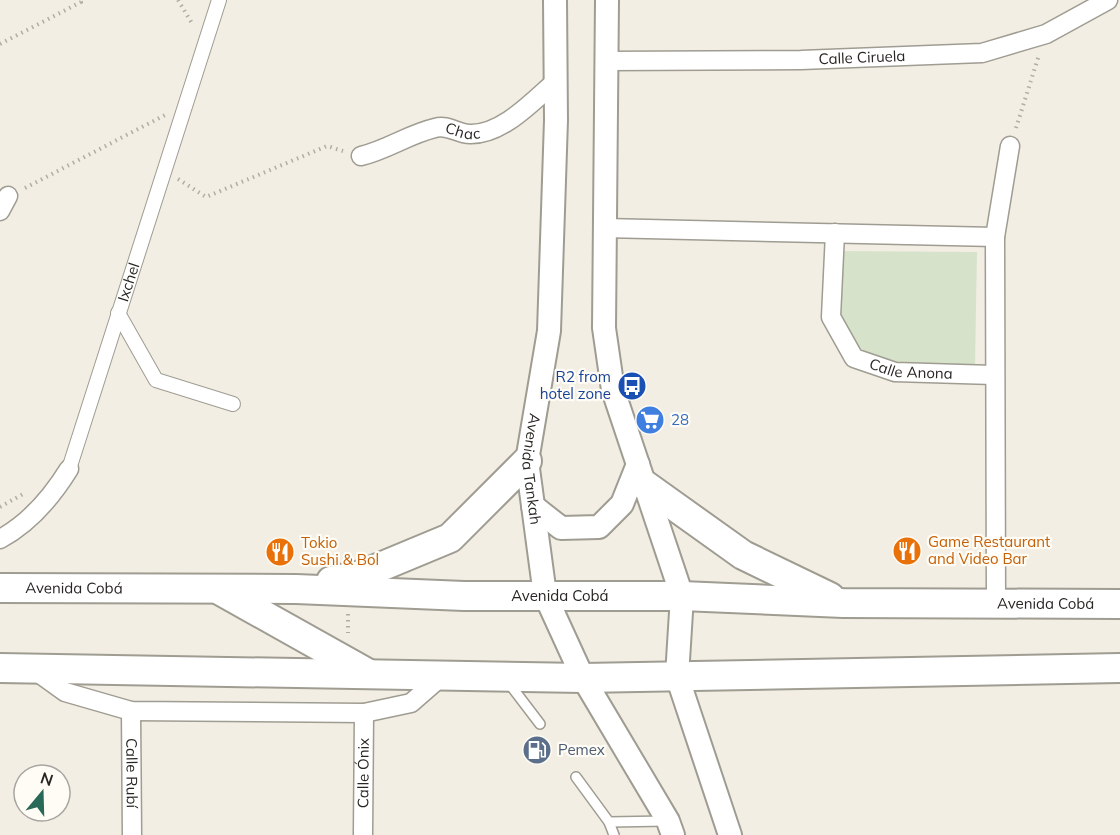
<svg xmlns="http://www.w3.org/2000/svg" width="1120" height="835" font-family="Mulish,sans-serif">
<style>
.park{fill:#d6e2c9}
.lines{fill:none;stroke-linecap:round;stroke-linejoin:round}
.service-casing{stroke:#9f9c92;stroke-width:12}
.pedestrian-casing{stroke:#9f9c92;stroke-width:16}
.minor-casing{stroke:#9f9c92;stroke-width:21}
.tertiary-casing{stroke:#9f9c92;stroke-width:26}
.primary-casing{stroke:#9f9c92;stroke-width:32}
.path{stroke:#b1ada5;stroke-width:4;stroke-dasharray:1.5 4.5;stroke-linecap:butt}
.service{stroke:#fff;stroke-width:9}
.pedestrian{stroke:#fff;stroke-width:14}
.minor{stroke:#fff;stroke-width:18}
.tertiary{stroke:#fff;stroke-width:22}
.primary{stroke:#fff;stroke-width:28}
.labels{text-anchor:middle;stroke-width:4.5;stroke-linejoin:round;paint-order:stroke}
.street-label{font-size:15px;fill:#282622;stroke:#fefcf5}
.transit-label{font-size:15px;fill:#164399;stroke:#fefcf5;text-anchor:end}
.shop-label{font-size:15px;fill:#366cbe;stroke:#fefcf5;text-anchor:start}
.food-label{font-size:15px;fill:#c56008;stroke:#fefcf5;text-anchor:start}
.service-label{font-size:15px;fill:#4e5e75;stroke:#fefcf5;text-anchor:start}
</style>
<rect width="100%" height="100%" fill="#f3eee4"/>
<path class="park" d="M837 251 977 252 975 367C921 364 850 373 834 307 830 291 836 267 837 251Z"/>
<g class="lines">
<g class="service-casing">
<g id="service">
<polyline points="508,682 540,724"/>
<polyline points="576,777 609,822 614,835"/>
<polyline points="609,822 667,821"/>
</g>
</g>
<g class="pedestrian-casing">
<g id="pedestrian">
<polyline points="118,313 156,380 233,404"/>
<path id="s1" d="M69 469 219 0"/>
</g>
</g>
<g class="minor-casing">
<g id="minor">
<path id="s2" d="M606 61 801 60 982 53 1046 34 1108 0"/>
<path id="s3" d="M361 156C387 150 409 134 435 128 448 124 457 134 470 134 502 135 533 101 556 81"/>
<polyline points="0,211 8,196"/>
<polyline points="604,228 995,237"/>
<path id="s4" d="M835 233 831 317 854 358 895 372 993 375"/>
<path d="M0 539C30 523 51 498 69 469"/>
<polyline points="996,603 995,237 1010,146"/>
<polyline points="33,669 65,692 131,711 364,713 411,703 442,676"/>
<path id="s5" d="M131 711 132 835"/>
<path id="s6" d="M363 835 364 713"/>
</g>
</g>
<g class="tertiary-casing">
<g id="tertiary">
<path id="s7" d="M555 0 556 120 549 331 527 461 545 595 583 678 668 821 673 835"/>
<polyline points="607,0 604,328 613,390 682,596 677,676 730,835"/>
<polyline points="533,506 561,528 599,527 622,504 638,464"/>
</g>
</g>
<g class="primary-casing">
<g id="primary">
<polyline points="645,485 743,555 830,597"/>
<polyline points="331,581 361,575 450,538 527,461"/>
<path id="s8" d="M0 588 296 589 464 596H682L843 603 1120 604"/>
<polyline points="221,591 369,674"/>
<polyline points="0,668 583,678 1120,668"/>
</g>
</g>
<g class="path">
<polyline points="178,0 193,25"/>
<polyline points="0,44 81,2 80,0"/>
<polyline points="1016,128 1039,55"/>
<polyline points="178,179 206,197 327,146 343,151"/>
<polyline points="25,188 165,115"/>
<polyline points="0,507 23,494"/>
<polyline points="348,614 348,633"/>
</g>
<use href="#service" class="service"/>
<use href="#pedestrian" class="pedestrian"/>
<use href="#minor" class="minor"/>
<use href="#tertiary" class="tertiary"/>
<use href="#primary" class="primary"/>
</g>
<defs>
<g id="bus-disc" transform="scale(1.5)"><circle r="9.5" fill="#1a4fb4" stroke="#fefcf5"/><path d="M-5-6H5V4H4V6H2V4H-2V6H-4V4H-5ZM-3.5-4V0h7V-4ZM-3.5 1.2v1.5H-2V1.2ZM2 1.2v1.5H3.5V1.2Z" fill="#fff"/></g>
<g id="supermarket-disc" transform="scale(1.5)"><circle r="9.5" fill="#3f7fe0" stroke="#fefcf5"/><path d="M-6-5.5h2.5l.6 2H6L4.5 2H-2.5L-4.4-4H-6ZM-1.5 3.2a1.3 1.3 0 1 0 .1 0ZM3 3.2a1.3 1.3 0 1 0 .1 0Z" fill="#fff"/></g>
<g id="restaurant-disc" transform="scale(1.5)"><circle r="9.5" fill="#e8710a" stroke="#fefcf5"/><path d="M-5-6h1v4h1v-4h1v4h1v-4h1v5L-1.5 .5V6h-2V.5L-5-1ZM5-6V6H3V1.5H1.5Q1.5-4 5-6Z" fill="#fff"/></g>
<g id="fuel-disc" transform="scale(1.5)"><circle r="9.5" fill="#5c6f8a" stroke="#fefcf5"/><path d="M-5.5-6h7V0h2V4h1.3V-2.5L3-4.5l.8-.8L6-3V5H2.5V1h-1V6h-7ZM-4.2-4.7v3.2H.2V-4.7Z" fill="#fff"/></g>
</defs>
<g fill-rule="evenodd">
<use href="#bus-disc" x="632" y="386"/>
<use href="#supermarket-disc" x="650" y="420"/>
<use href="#restaurant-disc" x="907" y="551"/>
<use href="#restaurant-disc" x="280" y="552"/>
<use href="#fuel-disc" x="537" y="750"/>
</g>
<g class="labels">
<g class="street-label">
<text dy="5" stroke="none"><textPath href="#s2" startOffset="256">Calle Ciruela</textPath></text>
<text dy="5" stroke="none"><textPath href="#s3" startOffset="108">Chac</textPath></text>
<text dy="5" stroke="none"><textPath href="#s1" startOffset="196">Ixchel</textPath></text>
<text dy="5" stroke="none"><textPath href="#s4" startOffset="190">Calle Anona</textPath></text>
<text dy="5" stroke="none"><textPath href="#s7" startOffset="471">Avenida Tankah</textPath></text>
<text dy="5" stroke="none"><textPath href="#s8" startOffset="74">Avenida Cobá</textPath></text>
<text dy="5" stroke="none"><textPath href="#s8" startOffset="560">Avenida Cobá</textPath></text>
<text dy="5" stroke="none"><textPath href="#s8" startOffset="1046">Avenida Cobá</textPath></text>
<text dy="5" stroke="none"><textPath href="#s5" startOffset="62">Calle Rubí</textPath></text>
<text dy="5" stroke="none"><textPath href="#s6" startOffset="62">Calle Ónix</textPath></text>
</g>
<g class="transit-label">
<text x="611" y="382">R2 from<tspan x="611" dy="17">hotel zone</tspan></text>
</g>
<g class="shop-label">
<text x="671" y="425">28</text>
</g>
<g class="food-label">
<text x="928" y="547">Game Restaurant<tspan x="928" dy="17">and Video Bar</tspan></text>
<text x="301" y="548">Tokio<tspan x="301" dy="17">Sushi &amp; Bol</tspan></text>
</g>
<g class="service-label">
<text x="558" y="755">Pemex</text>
</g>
</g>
<g transform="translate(42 793) rotate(19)"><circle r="28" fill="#fefcf5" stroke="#a8a6a1" stroke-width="1.5"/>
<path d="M0-4.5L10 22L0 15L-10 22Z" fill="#286958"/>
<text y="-9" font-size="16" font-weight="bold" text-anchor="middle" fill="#282622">N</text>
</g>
</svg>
